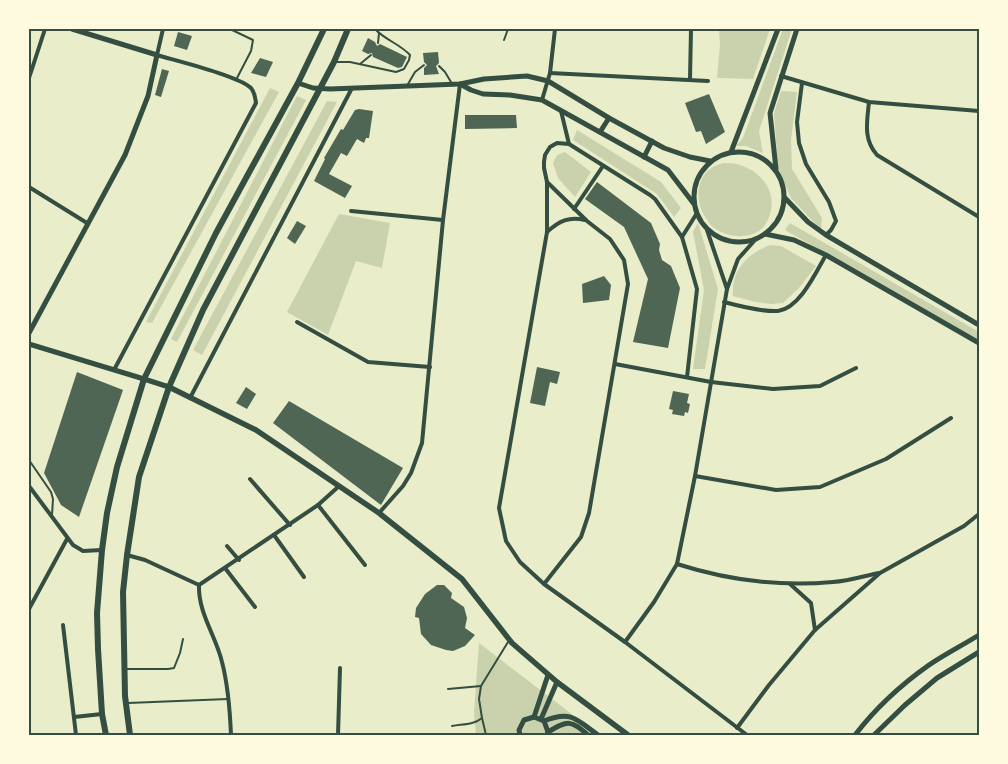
<svg xmlns="http://www.w3.org/2000/svg" width="1008" height="764" font-family="'IBM Plex Sans',sans-serif">
<style>
.green{fill:#cad2ad}
.building{fill:#4f6655}
.lines{fill:none;stroke-linecap:round;stroke-linejoin:round}
.service{stroke:#344e41;stroke-width:2}
.minor{stroke:#344e41;stroke-width:4}
.tertiary{stroke:#344e41;stroke-width:5}
.secondary{stroke:#344e41;stroke-width:5.5}
.primary{stroke:#344e41;stroke-width:6}
.neatline{fill:none;stroke:#344e41;stroke-width:2}
</style>
<rect width="100%" height="100%" fill="#e9edc9"/>
<g class="green">
<polygon points="719,29 770,29 753,79 717,78 720,45"/>
<polygon points="783,29 792,29 759,131 763,153 746,146 736,146 743,138"/>
<polygon points="270,88 279,92 152,323 146,322"/>
<polygon points="781,91 797,92 791,140 792,169 822,218 821,230 791,198 778,168 774,114"/>
<polygon points="297,96 306,100 177,342 171,339"/>
<polygon points="327,101 337,102 202,355 193,350"/>
<polygon points="577,130 661,182 681,208 674,217 657,194 573,140"/>
<polygon points="565,152 591,172 575,197 558,178 553,163 557,155"/>
<path d="M724 163C757 162 785 193 765 225 754 241 726 238 713 227 710 225 708 221 706 218 695 203 695 177 713 167 716 165 720 164 724 163Z"/>
<polygon points="339,214 390,223 382,268 356,261 328,335 287,312"/>
<polygon points="698,223 718,289 705,369 693,369 704,290 693,232"/>
<polygon points="790,223 979,332 979,341 785,230"/>
<path d="M770 245 781 246 816 266 798 289 783 303 771 304 756 302 733 296C731 269 748 254 770 245Z"/>
<polygon points="479,643 599,735 476,735 474,712"/>
</g>
<g class="building">
<polygon points="178,32 192,36 187,50 174,46"/>
<polygon points="368,38 375,42 377,46 380,44 407,57 402,67 398,68 373,57 372,53 368,54 362,51"/>
<polygon points="438,52 439,63 436,66 439,74 424,75 424,68 427,65 424,62 423,53"/>
<polygon points="260,58 273,62 266,77 251,73"/>
<polygon points="162,69 169,71 161,97 155,95"/>
<polygon points="709,94 725,132 706,144 701,131 696,132 685,103"/>
<polygon points="359,109 373,111 369,138 366,138 364,143 357,139 347,156 341,153 329,174 352,186 345,198 314,181 325,159 324,158 341,129 343,130 355,110"/>
<polygon points="465,115 516,115 517,128 465,129"/>
<polygon points="597,182 651,223 660,244 659,250 662,260 671,266 680,288 668,348 633,342 648,279 624,227 585,199"/>
<polygon points="297,221 306,226 295,244 287,238"/>
<polygon points="604,276 611,285 609,300 583,303 582,284"/>
<polygon points="537,367 560,372 557,384 550,382 545,406 530,403"/>
<polygon points="77,372 123,390 79,517 61,505 44,473"/>
<polygon points="246,387 256,394 247,409 236,403"/>
<polygon points="673,391 689,394 687,403 690,404 688,413 685,412 684,416 672,414 673,410 669,409"/>
<polygon points="289,401 403,468 381,505 273,423"/>
<polygon points="437,585 444,585 452,593 451,598 464,607 467,618 465,628 475,635 465,646 453,651 446,650 431,645 421,634 419,618 415,617 416,608 425,594"/>
</g>
<g class="lines">
<g class="service">
<polyline points="230,29 253,40 251,51 237,78"/>
<polyline points="504,40 508,29"/>
<polyline points="378,43 379,33"/>
<path d="M336 62H350L396 72 404 69 409 60 410 55C400 44 385 40 375 29"/>
<polyline points="360,64 371,55"/>
<polyline points="439,66 445,72 451,82"/>
<polyline points="408,84 415,72 424,65"/>
<polyline points="29,460 51,492 53,499 52,515"/>
<polyline points="127,669 168,669 174,668 180,653 183,639"/>
<polyline points="448,689 481,686"/>
<polyline points="128,703 228,699"/>
<polyline points="482,718 486,735"/>
<path d="M452 726C462 724 474 725 482 718L479 699 481 686 508 642"/>
</g>
<g class="minor">
<polyline points="550,73 708,81"/>
<polyline points="781,76 869,102 979,111"/>
<polyline points="29,78 45,29"/>
<polyline points="690,79 691,29"/>
<polyline points="802,83 797,122 799,143 806,164 829,202 836,221 831,230 826,235"/>
<polyline points="542,100 550,73 555,29"/>
<path d="M869 102C867 122 863 139 877 155L979 217"/>
<polyline points="561,111 569,144"/>
<polyline points="29,187 87,223"/>
<polyline points="574,209 603,166"/>
<polyline points="351,211 443,220"/>
<polyline points="707,230 727,289"/>
<path d="M547 232C559 221 569 216 585 220"/>
<polyline points="682,237 697,213"/>
<path d="M724 302C739 306 763 312 778 311 800 308 816 272 826 255"/>
<polyline points="297,322 368,362 430,367"/>
<polyline points="615,364 711,382 773,389 820,386 856,368"/>
<path d="M114 370 256 103C255 97 255 93 251 88 239 76 177 61 157 55L163 29"/>
<polyline points="687,377 697,289 682,237 655,199 650,195 569,144 557,143 550,147 545,155 544,162 544,168 547,182 547,232 499,508 506,541 520,562 544,584 625,642 747,735"/>
<polyline points="190,398 352,88"/>
<polyline points="695,476 776,490 820,487 886,459 951,418"/>
<polyline points="250,479 290,525"/>
<polyline points="29,486 73,545 83,551 102,550"/>
<polyline points="318,505 365,565"/>
<polyline points="379,513 403,486 411,473 422,443 443,220 460,84"/>
<polyline points="274,535 304,577"/>
<polyline points="227,546 239,560"/>
<polyline points="127,555 145,560 199,585"/>
<path d="M677 564C727 580 780 587 833 582 849 581 864 576 879 573"/>
<polyline points="225,568 255,607"/>
<polyline points="544,584 581,537 589,513 628,284 624,260 610,239 587,221 547,182"/>
<polyline points="790,584 811,603 815,630"/>
<polyline points="199,585 318,505 338,487"/>
<path d="M199 585C198 613 216 636 222 662 228 685 230 711 231 735"/>
<polyline points="29,609 67,539"/>
<polyline points="63,625 76,735"/>
<polyline points="625,642 654,602 677,564 695,476 727,289 738,259 755,240"/>
<polyline points="74,717 102,714"/>
<polyline points="737,728 769,685 815,630 880,573 964,526 979,514"/>
<polyline points="338,735 340,668"/>
</g>
<g class="tertiary">
<polyline points="298,83 313,88 330,89 460,84 484,79 527,76 548,81 609,118 664,148 690,157 710,161"/>
<polyline points="460,84 471,90 483,94 510,95 542,100 668,170 694,204"/>
<polyline points="600,132 609,118"/>
<circle cx="739" cy="197" r="45"/>
<polyline points="731,152 778,29"/>
<polyline points="644,157 652,141"/>
<polyline points="776,169 770,113 797,29"/>
<polyline points="785,198 808,222 826,235 979,325"/>
<polyline points="765,234 794,240 826,255 979,343"/>
<polyline points="29,333 125,155 148,96 157,55 72,29"/>
<polyline points="29,344 144,379"/>
<polyline points="534,717 548,675"/>
<polyline points="541,719 557,682"/>
<path d="M544 721C571 710 576 719 598 735"/>
<path d="M548 732C568 720 571 720 588 735"/>
<polyline points="520,735 519,730 524,720 534,717 544,721 548,732 547,735"/>
<path d="M855 735C875 709 902 684 929 665 945 654 963 645 979 635"/>
<polyline points="874,735 905,705 937,678 979,652"/>
</g>
<polyline class="secondary" points="144,379 169,387 256,430 379,513 462,579 512,643 557,682 628,735"/>
<g class="primary">
<polyline points="106,735 102,714 98,649 97,613 102,550 107,513 117,467 144,379 216,233 298,83 324,29"/>
<polyline points="130,735 125,696 123,592 127,555 139,477 169,387 203,310 334,62 348,29"/>
</g>
</g>
<rect width="1008" height="764" fill="none" stroke="#fefae0" stroke-width="60"/>
<rect x="30" y="30" width="948" height="704" class="neatline"/>
</svg>
